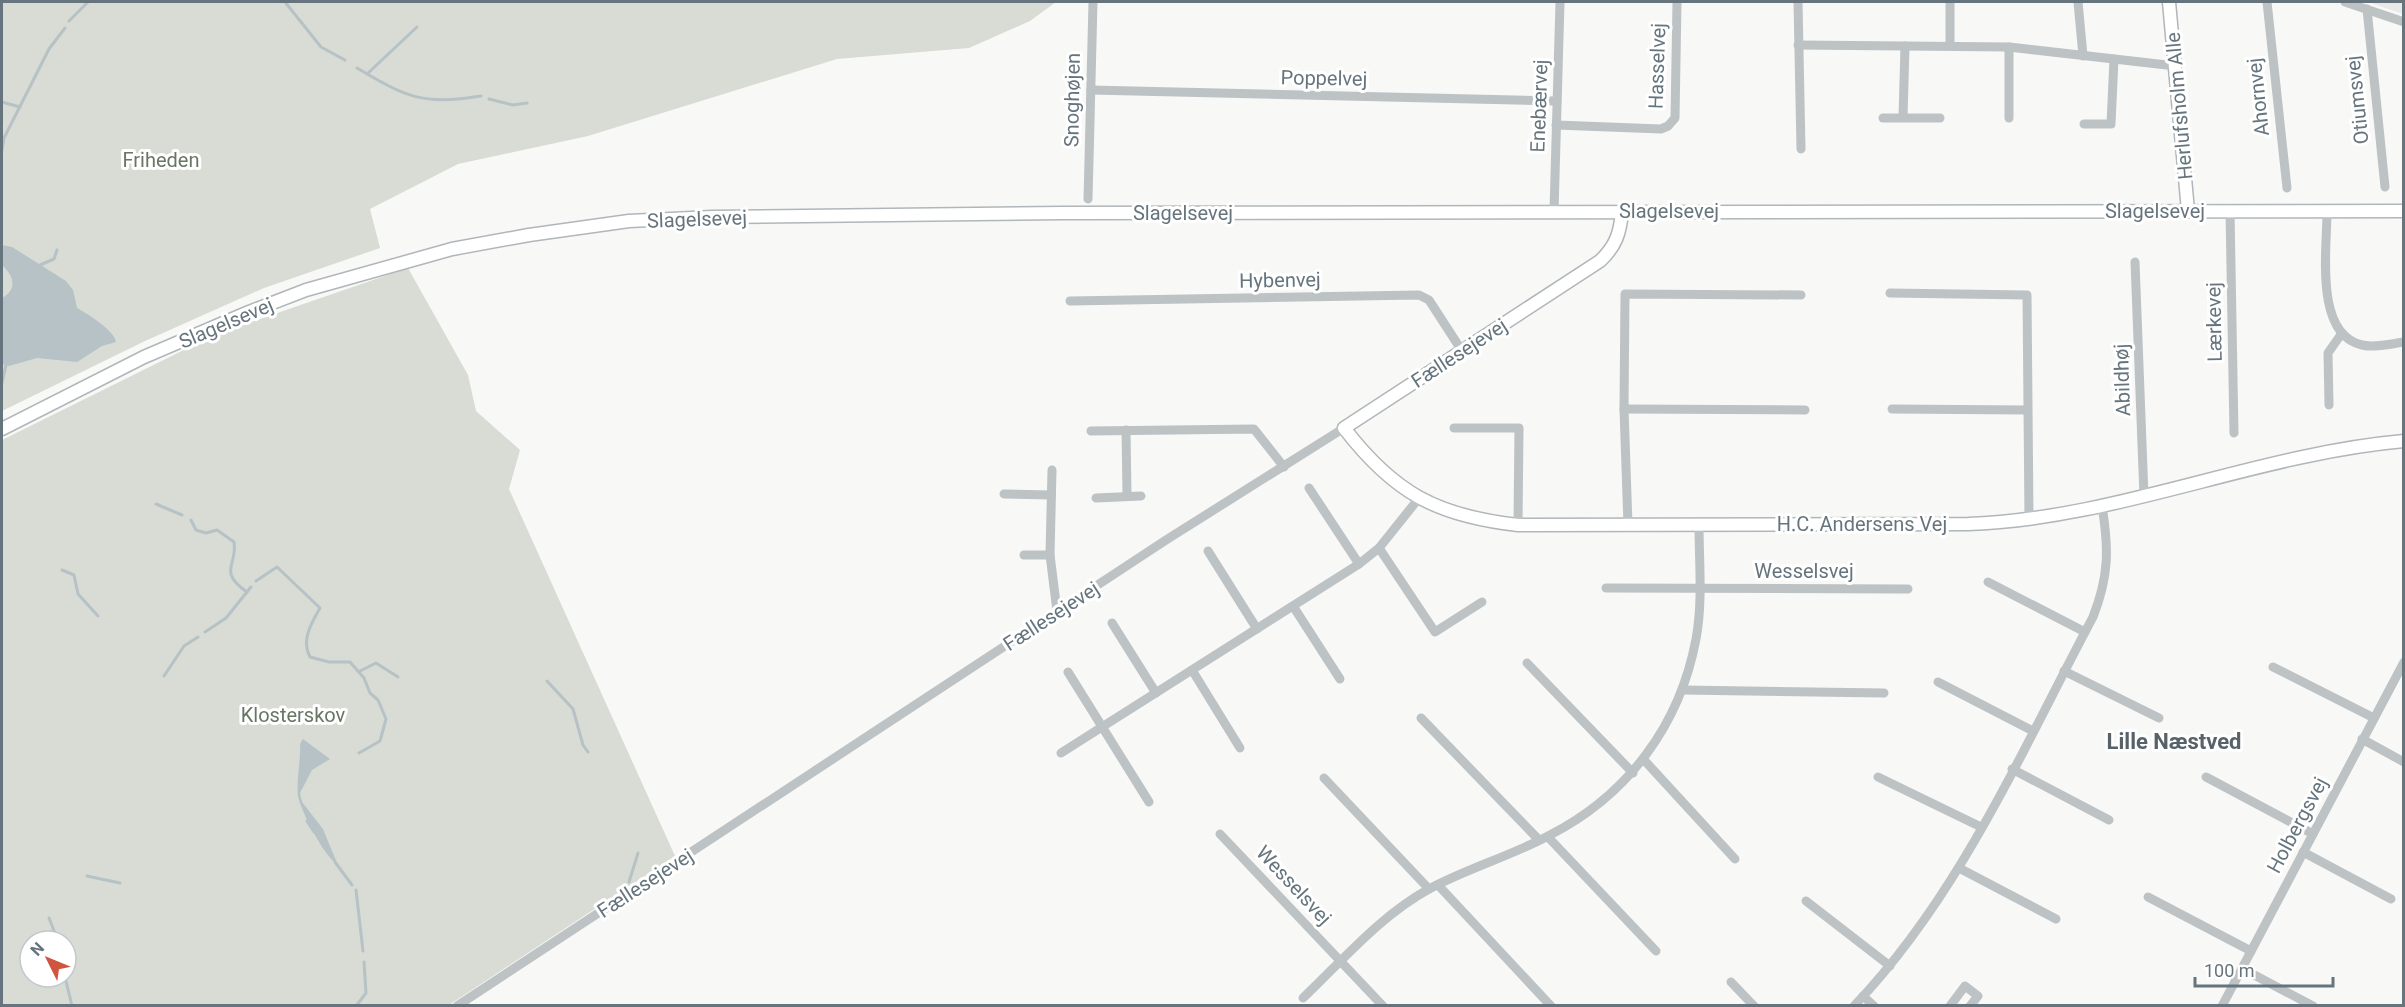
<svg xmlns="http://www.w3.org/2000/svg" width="2405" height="1007" font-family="Roboto,sans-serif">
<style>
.built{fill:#e9e9e9}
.green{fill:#d8dcd5;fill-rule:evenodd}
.water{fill:#b6c2c5}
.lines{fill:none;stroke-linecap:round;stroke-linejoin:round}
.stream{stroke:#b6c2c5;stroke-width:3}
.secondary-casing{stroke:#b0b6ba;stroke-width:15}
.street{stroke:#bdc2c5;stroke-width:9}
.secondary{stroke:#fff;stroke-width:12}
.labels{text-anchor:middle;stroke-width:6;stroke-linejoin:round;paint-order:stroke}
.street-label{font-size:20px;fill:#66757d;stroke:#fff}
.park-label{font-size:20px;fill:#687664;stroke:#fff}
.quarter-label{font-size:22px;font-weight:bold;fill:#576269;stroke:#fff}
</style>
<rect width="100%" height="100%" fill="#f8f8f6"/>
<polygon class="built" points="2368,2 2403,2 2403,14"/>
<g class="green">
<polygon points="2,2 1056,2 1030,21 969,48 837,59 588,136 458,164 370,209 380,248 264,288 145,341 2,411"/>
<path d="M408 268 468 375 476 411 520 450 509 489 675 856 449 1005 2 1006V440L216 334ZM30 941H66V977H30Z"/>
</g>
<g class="water">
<path d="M2 245 12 247 66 281 73 290 77 308C88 314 115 331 116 342L102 346 77 362 37 358 9 366 2 364V298C18 289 14 276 2 265Z"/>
<path d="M303 739 330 759 312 770 300 793 302 802 323 829 337 863C326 860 300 809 298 796 296 780 301 760 300 744Z"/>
</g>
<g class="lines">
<g class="stream">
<polyline points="285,2 321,47 345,60"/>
<polyline points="69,21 88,2"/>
<path d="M357 68C406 97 423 106 481 96"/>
<polyline points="367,74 417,27"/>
<polyline points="489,99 513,105 527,103"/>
<polyline points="2,102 20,107"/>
<polyline points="2,150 4,138 49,49 65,28"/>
<polyline points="40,265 54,259 57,250"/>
<polyline points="2,383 6,365"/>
<polyline points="156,504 182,515"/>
<path d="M191 520 196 530 206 533 217 530 234 542C238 565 217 571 247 592"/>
<polyline points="62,570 74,575 78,594 98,616"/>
<path d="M256 581 277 567 320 608C311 624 301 640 310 657L329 662H350L364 678 370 693 378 700 386 719 380 741 359 753"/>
<polyline points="205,632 226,618 251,587"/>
<polyline points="360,671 376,663 398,677"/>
<polyline points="164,676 184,646 198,637"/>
<polyline points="547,681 573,709 583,745 588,752"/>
<polyline points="307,821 314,832"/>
<polyline points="335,862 352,885"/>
<polyline points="87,876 120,883"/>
<polyline points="629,882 638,853"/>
<polyline points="356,890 363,951"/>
<polyline points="49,918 58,941"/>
<polyline points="65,977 72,1006"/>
<polyline points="356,1006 366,993 364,962"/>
</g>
<g class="secondary-casing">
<g id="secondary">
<polyline points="2169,2 2188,211"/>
<path d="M1622 212C1620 233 1616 246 1600 261L1344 428C1394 493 1437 516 1518 525L1968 524C2117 519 2256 454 2404 441"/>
<polyline points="2,429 144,357 249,312 306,290 452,249 529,235 629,221 712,217 1064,213 2404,211"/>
</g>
</g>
<g class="street">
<polyline points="1798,2 1801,149"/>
<polyline points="1950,2 1950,45"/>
<polyline points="2078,2 2083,56"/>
<polyline points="2267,2 2287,188"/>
<polyline points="2345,2 2404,22"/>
<polyline points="2367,9 2385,187"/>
<polyline points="1798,45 2009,47 2167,65 2176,62"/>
<polyline points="2009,47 2009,118"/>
<polyline points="1091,90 1557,101"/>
<polyline points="1903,117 1905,46"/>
<polyline points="1883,118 1940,118"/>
<polyline points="2084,124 2111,124 2114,59"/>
<polyline points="1556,125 1661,129 1668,126 1675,118 1677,2"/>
<polyline points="1088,199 1093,2"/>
<polyline points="1554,211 1560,2"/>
<polyline points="2230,211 2234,433"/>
<path d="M2327 212C2327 249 2314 334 2362 345 2375 348 2390 344 2404 342"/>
<polyline points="2135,262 2144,496"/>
<polyline points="1890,293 2027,295 2029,519"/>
<polyline points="1070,301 1419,295 1429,300 1462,351"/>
<polyline points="2329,405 2328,353 2342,333"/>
<polyline points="1624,409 1805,410"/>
<polyline points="1892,409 2027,410"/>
<polyline points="1454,428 1519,428 1518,525"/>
<polyline points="1126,430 1127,496"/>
<polyline points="1091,431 1254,429 1284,467"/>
<polyline points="1052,470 1050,555 1057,611"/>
<polyline points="1309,488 1359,564"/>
<polyline points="1004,494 1051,495"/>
<polyline points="1096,498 1141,496"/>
<polyline points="1628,525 1624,409 1625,294 1801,295"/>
<polyline points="1379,548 1435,632 1482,602"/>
<polyline points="1208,551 1257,629"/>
<polyline points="1024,555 1050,555"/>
<polyline points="1988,582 2085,632"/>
<polyline points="1606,588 1908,589"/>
<polyline points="1293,606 1340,679"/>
<polyline points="1112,623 1156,693"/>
<polyline points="1527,663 1633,773"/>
<polyline points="2273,667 2374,718"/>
<polyline points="1192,670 1240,748"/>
<polyline points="2064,671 2159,718"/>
<polyline points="1068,672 1149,802"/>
<polyline points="1938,682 2033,731"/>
<polyline points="1682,690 1884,693"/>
<polyline points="1421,718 1539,840"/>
<polyline points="2362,739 2404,762"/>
<polyline points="1061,753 1359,564 1379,548 1419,498"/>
<polyline points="1644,760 1735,859"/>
<polyline points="2012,769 2109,820"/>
<polyline points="1878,777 1981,827"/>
<polyline points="2206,777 2313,834"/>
<polyline points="1324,778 1429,889"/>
<polyline points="1220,834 1383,1006"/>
<polyline points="1548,837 1656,951"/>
<polyline points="2303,852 2391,899"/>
<polyline points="1959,868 2056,919"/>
<polyline points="1438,885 1551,1006"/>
<polyline points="2148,897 2251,951"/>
<polyline points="1806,901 1890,966"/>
<polyline points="2243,969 2313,1006"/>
<polyline points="1731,982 1754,1006"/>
<polyline points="1863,996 1874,1006"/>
<path d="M1303 998C1343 960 1380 916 1429 889 1468 868 1511 856 1550 835 1628 795 1680 725 1696 639 1703 602 1699 562 1699 525"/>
<polyline points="457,1006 1166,540 1344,428"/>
<path d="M1854 1006C1960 895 2022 750 2093 617 2109 576 2109 549 2102 506"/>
<polyline points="1950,1006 1965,986 1978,996 1970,1006"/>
<polyline points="2222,1006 2404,662"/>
</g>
<use href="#secondary" class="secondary"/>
</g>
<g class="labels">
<g class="street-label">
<text transform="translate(1657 66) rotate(-88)" y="7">Hasselvej</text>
<text transform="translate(1324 78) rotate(1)" y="7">Poppelvej</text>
<text transform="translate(2258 97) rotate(-96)" y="7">Ahornvej</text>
<text transform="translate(1072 100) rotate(-89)" y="7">Snoghøjen</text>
<text transform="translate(2357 100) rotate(-96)" y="7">Otiumsvej</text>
<text transform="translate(1539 106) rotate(-88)" y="7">Enebærvej</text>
<text transform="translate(2179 106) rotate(-95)" y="7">Herlufsholm Alle</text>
<text x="1669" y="218">Slagelsevej</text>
<text x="2155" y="218">Slagelsevej</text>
<text x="1183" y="220">Slagelsevej</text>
<text transform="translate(697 219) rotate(-2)" y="7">Slagelsevej</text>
<text transform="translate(1280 280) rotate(-1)" y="7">Hybenvej</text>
<text transform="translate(2214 322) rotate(-91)" y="7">Lærkevej</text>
<text transform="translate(226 323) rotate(-23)" y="7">Slagelsevej</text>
<text transform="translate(1459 353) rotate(-33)" y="7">Fællesejevej</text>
<text transform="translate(2122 380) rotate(-92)" y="7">Abildhøj</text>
<text x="1862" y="531">H.C. Andersens Vej</text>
<text x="1804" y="578">Wesselsvej</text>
<text transform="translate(1051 616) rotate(-33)" y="7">Fællesejevej</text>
<text transform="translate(2297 825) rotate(-62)" y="7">Holbergsvej</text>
<text transform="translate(645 883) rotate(-33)" y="7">Fællesejevej</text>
<text transform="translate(1294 885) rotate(47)" y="7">Wesselsvej</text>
</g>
<g class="park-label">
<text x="161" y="167">Friheden</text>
<text x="293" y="722">Klosterskov</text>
</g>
<g class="quarter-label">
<text x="2174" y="749">Lille Næstved</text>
</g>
</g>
<rect width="2405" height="1007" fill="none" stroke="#66757d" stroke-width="6"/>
<g transform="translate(48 959) rotate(313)"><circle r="28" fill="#ffffff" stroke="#c2c8cb" stroke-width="1.5"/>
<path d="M0-4.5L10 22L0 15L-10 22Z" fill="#d0553e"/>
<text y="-9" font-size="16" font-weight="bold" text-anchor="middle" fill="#66757d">N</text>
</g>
<path d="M2195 977v9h138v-9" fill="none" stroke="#66757d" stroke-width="3"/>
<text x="2204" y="977" font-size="18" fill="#66757d" stroke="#ffffff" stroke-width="4.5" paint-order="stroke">100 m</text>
</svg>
